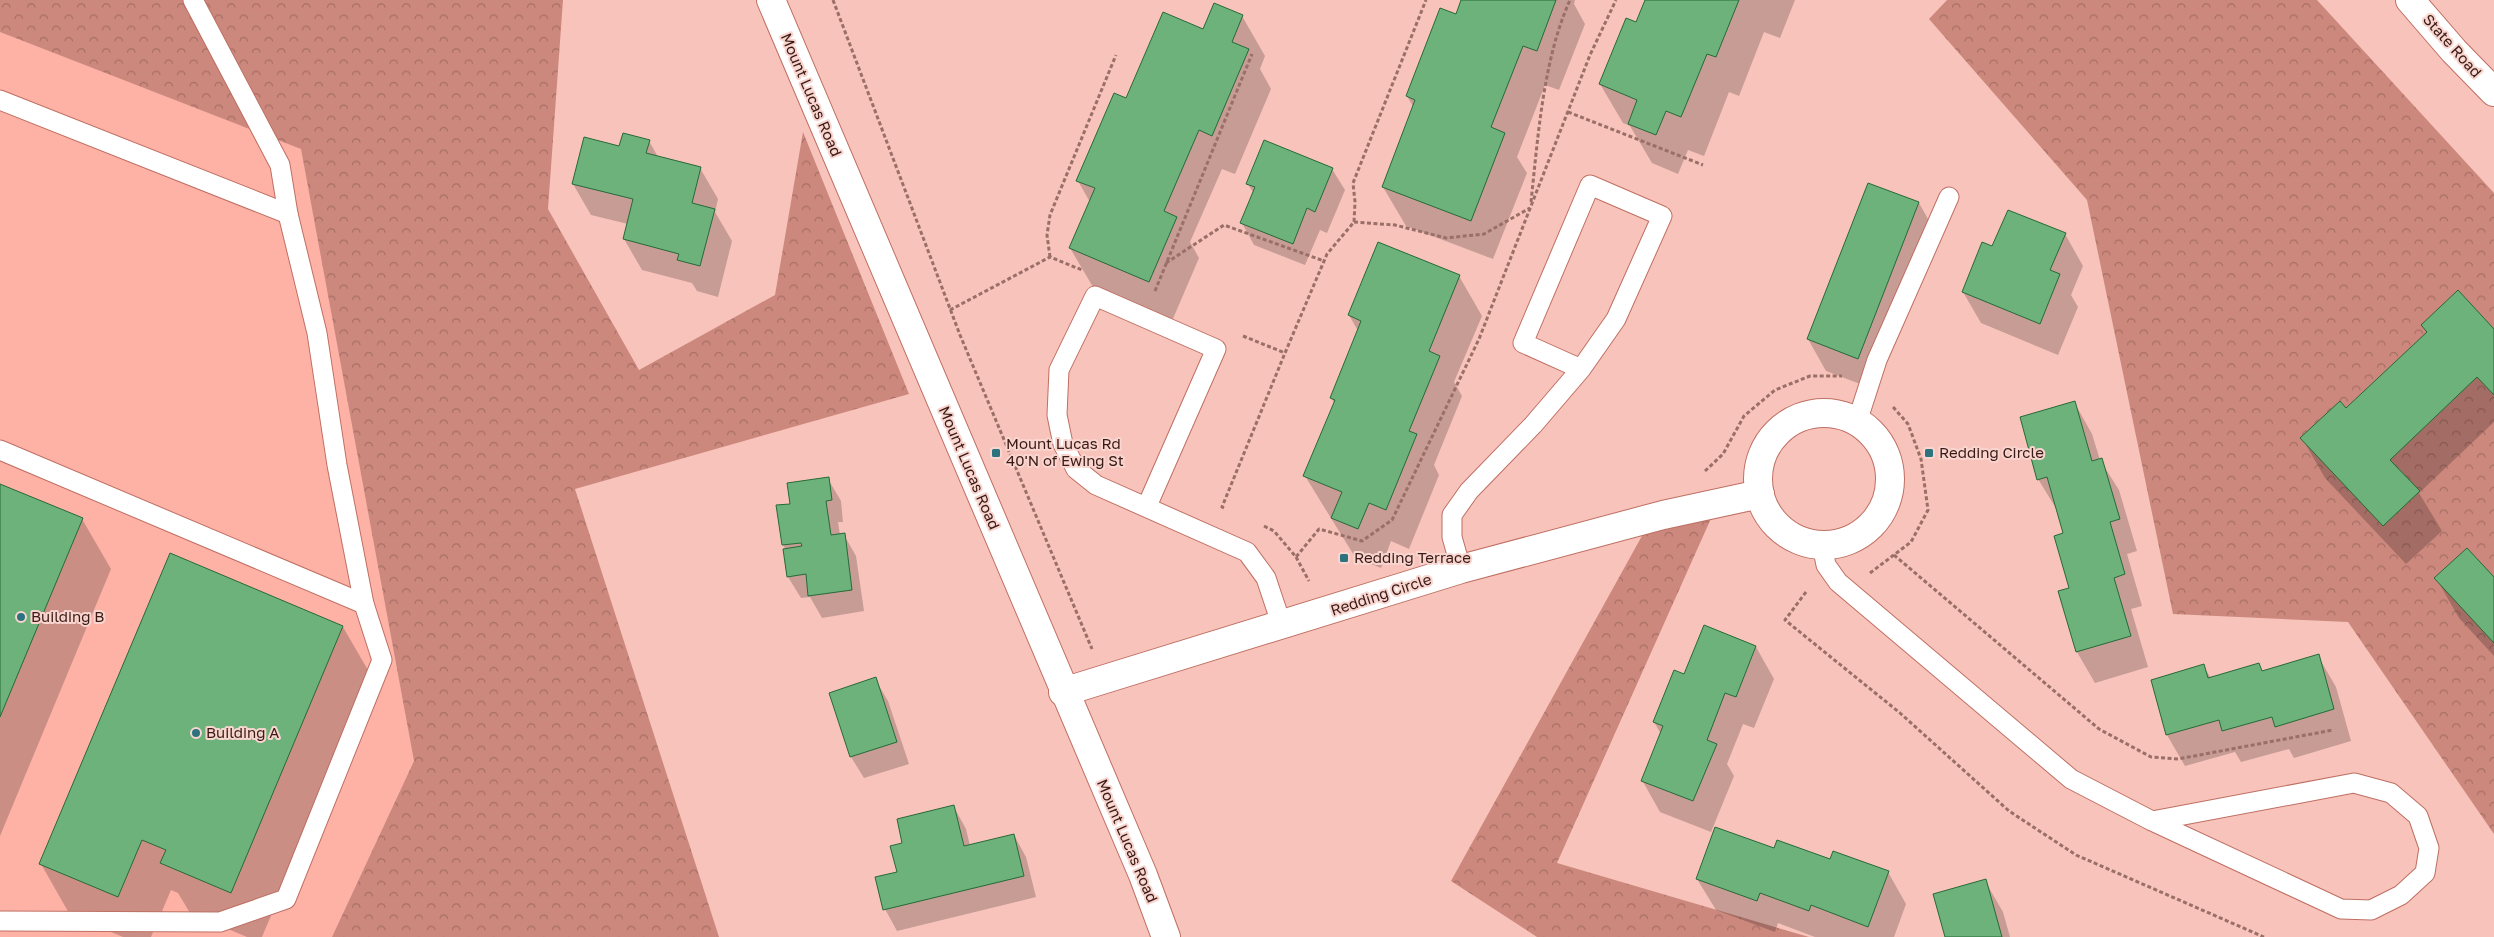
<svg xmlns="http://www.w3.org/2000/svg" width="2494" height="937" font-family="'Golos Text',sans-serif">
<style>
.built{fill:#feb2a6}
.forest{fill:url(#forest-crowns)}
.shadow{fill:#0003}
.building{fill:#6db17b;stroke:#266a39}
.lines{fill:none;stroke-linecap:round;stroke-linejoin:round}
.service-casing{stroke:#bf6f63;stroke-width:21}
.minor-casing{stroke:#bf6f63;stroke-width:30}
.tertiary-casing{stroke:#bf6f63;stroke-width:30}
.trunk-casing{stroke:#bf6f63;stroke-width:30}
.path{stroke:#9a6f68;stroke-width:3;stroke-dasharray:4 2.5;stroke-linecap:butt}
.service{stroke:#fff;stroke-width:19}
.minor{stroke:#fff;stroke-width:28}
.tertiary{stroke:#fff;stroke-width:28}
.trunk{stroke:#fff;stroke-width:28}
.poi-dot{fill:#2c737f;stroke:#f9d5cf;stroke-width:2}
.labels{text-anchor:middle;stroke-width:4;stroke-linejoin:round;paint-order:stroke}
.street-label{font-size:15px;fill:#3a1a15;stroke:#f9d5cf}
.poi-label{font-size:15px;fill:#3a1a15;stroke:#f9d5cf;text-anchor:start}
</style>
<defs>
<pattern id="forest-crowns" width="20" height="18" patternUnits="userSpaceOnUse" patternTransform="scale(1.25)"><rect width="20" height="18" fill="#cc887d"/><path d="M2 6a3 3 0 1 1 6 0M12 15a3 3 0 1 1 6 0" fill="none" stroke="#a76e65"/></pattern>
</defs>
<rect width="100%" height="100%" fill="#f8c3ba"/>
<polygon class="built" points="0,32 301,148 414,761 332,937 0,937"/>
<g class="forest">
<polygon points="0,0 563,0 548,209 639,370 775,295 803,132 909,394 575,489 719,937 332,937 414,761 301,149 0,32"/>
<polygon points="1947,0 2317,0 2494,193 2494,834 2348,622 2173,614 2087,200 1929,19"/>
<polygon points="1713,514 1557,863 1809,937 1537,937 1451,881 1643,534"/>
</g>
<g class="shadow">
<polygon points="1462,0 1575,0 1574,4 1585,24 1559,90 1545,85 1517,157 1527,173 1493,259 1406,226 1383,187 1414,108 1407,96 1456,16"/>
<polygon points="1647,0 1795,0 1780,38 1764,32 1739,96 1729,92 1704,156 1688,150 1678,174 1652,163 1630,126 1623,123 1600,84 1637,23"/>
<polygon points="1242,16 1265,56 1260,69 1271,89 1235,174 1222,169 1190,242 1199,258 1172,321 1093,287 1070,248 1090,202 1078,181 1127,100 1204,31"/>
<polygon points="649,141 658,157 700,168 718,199 715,212 732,241 718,297 697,291 692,283 642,270 624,239 628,224 591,215 573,184 620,147"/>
<polygon points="1332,169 1345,190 1327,233 1320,230 1305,265 1254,245 1242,223 1254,194 1248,184"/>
<polygon points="1869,184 1919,203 1937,235 1876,390 1826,371 1808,339"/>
<polygon points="2065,234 2083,266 2071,295 2078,307 2058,355 1981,323 1963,292 1993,248"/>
<polygon points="1459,276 1482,316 1454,382 1462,396 1434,465 1439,475 1409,549 1391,541 1381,568 1355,557 1305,476 1335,404 1331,398 1358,331 1349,315"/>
<polygon points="2423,326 2494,330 2494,422 2419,493 2442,531 2406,564 2325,478 2302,438 2346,410 2427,334"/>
<polygon points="2074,402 2092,434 2100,460 2119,490 2137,551 2127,554 2142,606 2131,609 2148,667 2095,683 2077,652 2065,534 2057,510 2038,479"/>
<polygon points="828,479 841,501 843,522 838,522 840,535 844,535 856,556 864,611 822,618 810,597 801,598 788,577 786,550 783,545 778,506 792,505"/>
<polygon points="0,485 82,519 111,569 0,836"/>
<polygon points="2436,578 2494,578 2494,656 2459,618"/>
<polygon points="343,627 372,677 262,937 247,937 190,913 178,893 171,890 151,937 123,937 70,915 41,864"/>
<polygon points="1705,627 1756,647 1774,679 1754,728 1743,724 1727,764 1734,776 1711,832 1660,812 1642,780 1661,734 1654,722 1685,676"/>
<polygon points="2318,656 2336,687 2351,741 2294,758 2289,749 2241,762 2235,752 2185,766 2167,735 2203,666 2211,678 2259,665 2263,672"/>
<polygon points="875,679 888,701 909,764 864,778 851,757"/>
<polygon points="954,807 966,829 970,846 1014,835 1026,857 1036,897 897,931 885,909 898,873 904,844"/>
<polygon points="1775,850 1888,872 1906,904 1894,937 1815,937 1778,923 1775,932 1716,910 1697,879"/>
<polygon points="1985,881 2003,912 2010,937 1947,937"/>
</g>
<g class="building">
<polygon points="1461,0 1556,0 1537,51 1523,46 1491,127 1505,133 1471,221 1382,187 1415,100 1406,96 1440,8 1456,14"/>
<polygon points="1645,0 1739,0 1716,57 1707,54 1681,117 1666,111 1656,135 1628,124 1637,100 1599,84 1626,18 1636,22"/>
<polygon points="1214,3 1243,15 1232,42 1249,49 1212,136 1199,130 1164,211 1177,217 1149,282 1069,248 1095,188 1076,181 1114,93 1126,98 1163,12 1203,29"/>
<polygon points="623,133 650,140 646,153 701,167 692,203 715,209 700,266 677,260 679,254 623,239 633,199 572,184 584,137 619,146"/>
<polygon points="1264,140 1333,168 1315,212 1307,208 1293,244 1240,223 1255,187 1246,184"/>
<polygon points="1868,183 1919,202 1858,359 1807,339"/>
<polygon points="2008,210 2066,233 2050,270 2060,274 2040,324 1962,292 1982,242 1992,246"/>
<polygon points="1378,242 1460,275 1429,351 1440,356 1409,431 1417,434 1386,510 1369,503 1358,529 1331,518 1342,492 1303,476 1335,400 1330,398 1361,321 1348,315"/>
<polygon points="2458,290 2494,329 2494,395 2477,377 2390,460 2420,491 2383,526 2300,438 2340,401 2346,408 2427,332 2421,325"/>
<polygon points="2075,401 2092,461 2102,458 2120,519 2110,522 2125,574 2114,578 2131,636 2076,652 2058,591 2069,588 2054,536 2063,533 2047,477 2037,480 2020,417"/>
<polygon points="829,477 832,500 826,501 831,535 845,533 852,590 808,596 806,574 787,577 783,549 802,546 801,543 782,545 776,505 790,504 787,483"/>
<polygon points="0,484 83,518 0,717"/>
<polygon points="2467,548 2494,577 2494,643 2434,578"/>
<polygon points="170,553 343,626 231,893 160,863 166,850 142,840 118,897 39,864"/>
<polygon points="1704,625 1756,646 1736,697 1725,693 1707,740 1717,744 1693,801 1641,781 1663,726 1653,722 1674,670 1684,674"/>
<polygon points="2319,654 2334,709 2275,727 2272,717 2222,731 2219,720 2166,735 2151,680 2204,664 2208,678 2259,663 2262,671"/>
<polygon points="876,677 897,742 850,757 829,693"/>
<polygon points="954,805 964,846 1014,834 1024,876 883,910 875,877 897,872 890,846 902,843 897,819"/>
<polygon points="1715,827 1774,848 1777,840 1830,859 1833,851 1889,871 1868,927 1811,905 1809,911 1760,893 1757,901 1696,879"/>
<polygon points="1986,879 2002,937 1945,937 1933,894"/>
</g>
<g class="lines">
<g class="service-casing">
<g id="service">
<polyline points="0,100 288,214"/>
<polyline points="1857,422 1877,360 1949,197"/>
<polyline points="0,450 364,604"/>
<polyline points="1147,506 1216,349 1095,296 1059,370 1057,415 1063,444 1076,469 1096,485 1247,552 1266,578 1282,626"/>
<polyline points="1822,545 1826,565 1838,582 2071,779 2152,821 2341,909 2371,910 2401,895 2425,873 2429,848 2418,816 2391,793 2354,783 2152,821"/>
<polyline points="1461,569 1452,537 1452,515 1469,491 1533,425 1581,369 1616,319 1662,216 1590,185 1523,343 1581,369"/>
<polyline points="0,921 220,922 286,899 382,660 364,604 337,465 317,333 288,214 280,165 193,0"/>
</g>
</g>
<g class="minor-casing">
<g id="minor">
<circle cx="1824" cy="479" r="66"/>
<polyline points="1063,692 1461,569 1663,515 1760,494"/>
</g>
</g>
<g class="tertiary-casing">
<polyline id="tertiary" points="771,0 1143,875 1166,937"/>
</g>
<g class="trunk-casing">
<polyline id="trunk" points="2410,0 2454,51 2494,92"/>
</g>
<g class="path">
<polyline points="833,0 960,335 1092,649"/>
<polyline points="1568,112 1703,165"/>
<path d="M1531 202C1538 137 1543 60 1570 0"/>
<polyline points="1354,222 1395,225 1446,238 1484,234 1530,208"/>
<polyline points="1050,257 1047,235 1050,215 1116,55"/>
<polyline points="1166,263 1224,225 1324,261"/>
<polyline points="1155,291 1252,54"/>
<polyline points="950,310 1050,257 1082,270"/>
<polyline points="1243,336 1285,353 1327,254 1354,222 1355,202 1353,183 1426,0"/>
<polyline points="1705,471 1723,454 1744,416 1775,390 1810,376 1842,376"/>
<polyline points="1224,508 1222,507 1285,353"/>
<polyline points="1264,526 1274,531 1296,557 1319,529 1362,541 1392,520 1479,339 1590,55 1616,0"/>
<polyline points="1894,555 2099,729 2151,757 2178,759 2333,730"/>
<polyline points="1296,557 1309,581"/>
<polyline points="1870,573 1911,542 1928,510 1921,459 1908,424 1893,407"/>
<polyline points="1806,592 1785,620 1900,713 2009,811 2076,855 2264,937"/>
</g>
<use href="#service" class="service"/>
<use href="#minor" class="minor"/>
<use href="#tertiary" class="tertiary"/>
<use href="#trunk" class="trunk"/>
</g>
<g class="poi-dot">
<rect x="991" y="448" width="10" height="10" rx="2.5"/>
<rect x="1924" y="448" width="10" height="10" rx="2.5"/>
<rect x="1339" y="553" width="10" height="10" rx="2.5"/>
<circle cx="21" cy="617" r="5"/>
<circle cx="196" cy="733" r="5"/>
</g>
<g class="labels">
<g class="street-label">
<text transform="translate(2452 46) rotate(48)" y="5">State Road</text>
<text transform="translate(811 95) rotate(67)" y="5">Mount Lucas Road</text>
<text transform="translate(969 468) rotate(67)" y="5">Mount Lucas Road</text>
<text transform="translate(1381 595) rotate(-18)" y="5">Redding Circle</text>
<text transform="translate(1127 841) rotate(67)" y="5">Mount Lucas Road</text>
</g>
<g class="poi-label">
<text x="1006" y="449">Mount Lucas Rd<tspan x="1006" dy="17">40'N of Ewing St</tspan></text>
<text x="1939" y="458">Redding Circle</text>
<text x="1354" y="563">Redding Terrace</text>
<text x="31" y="622">Building B</text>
<text x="206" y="738">Building A</text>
</g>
</g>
</svg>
